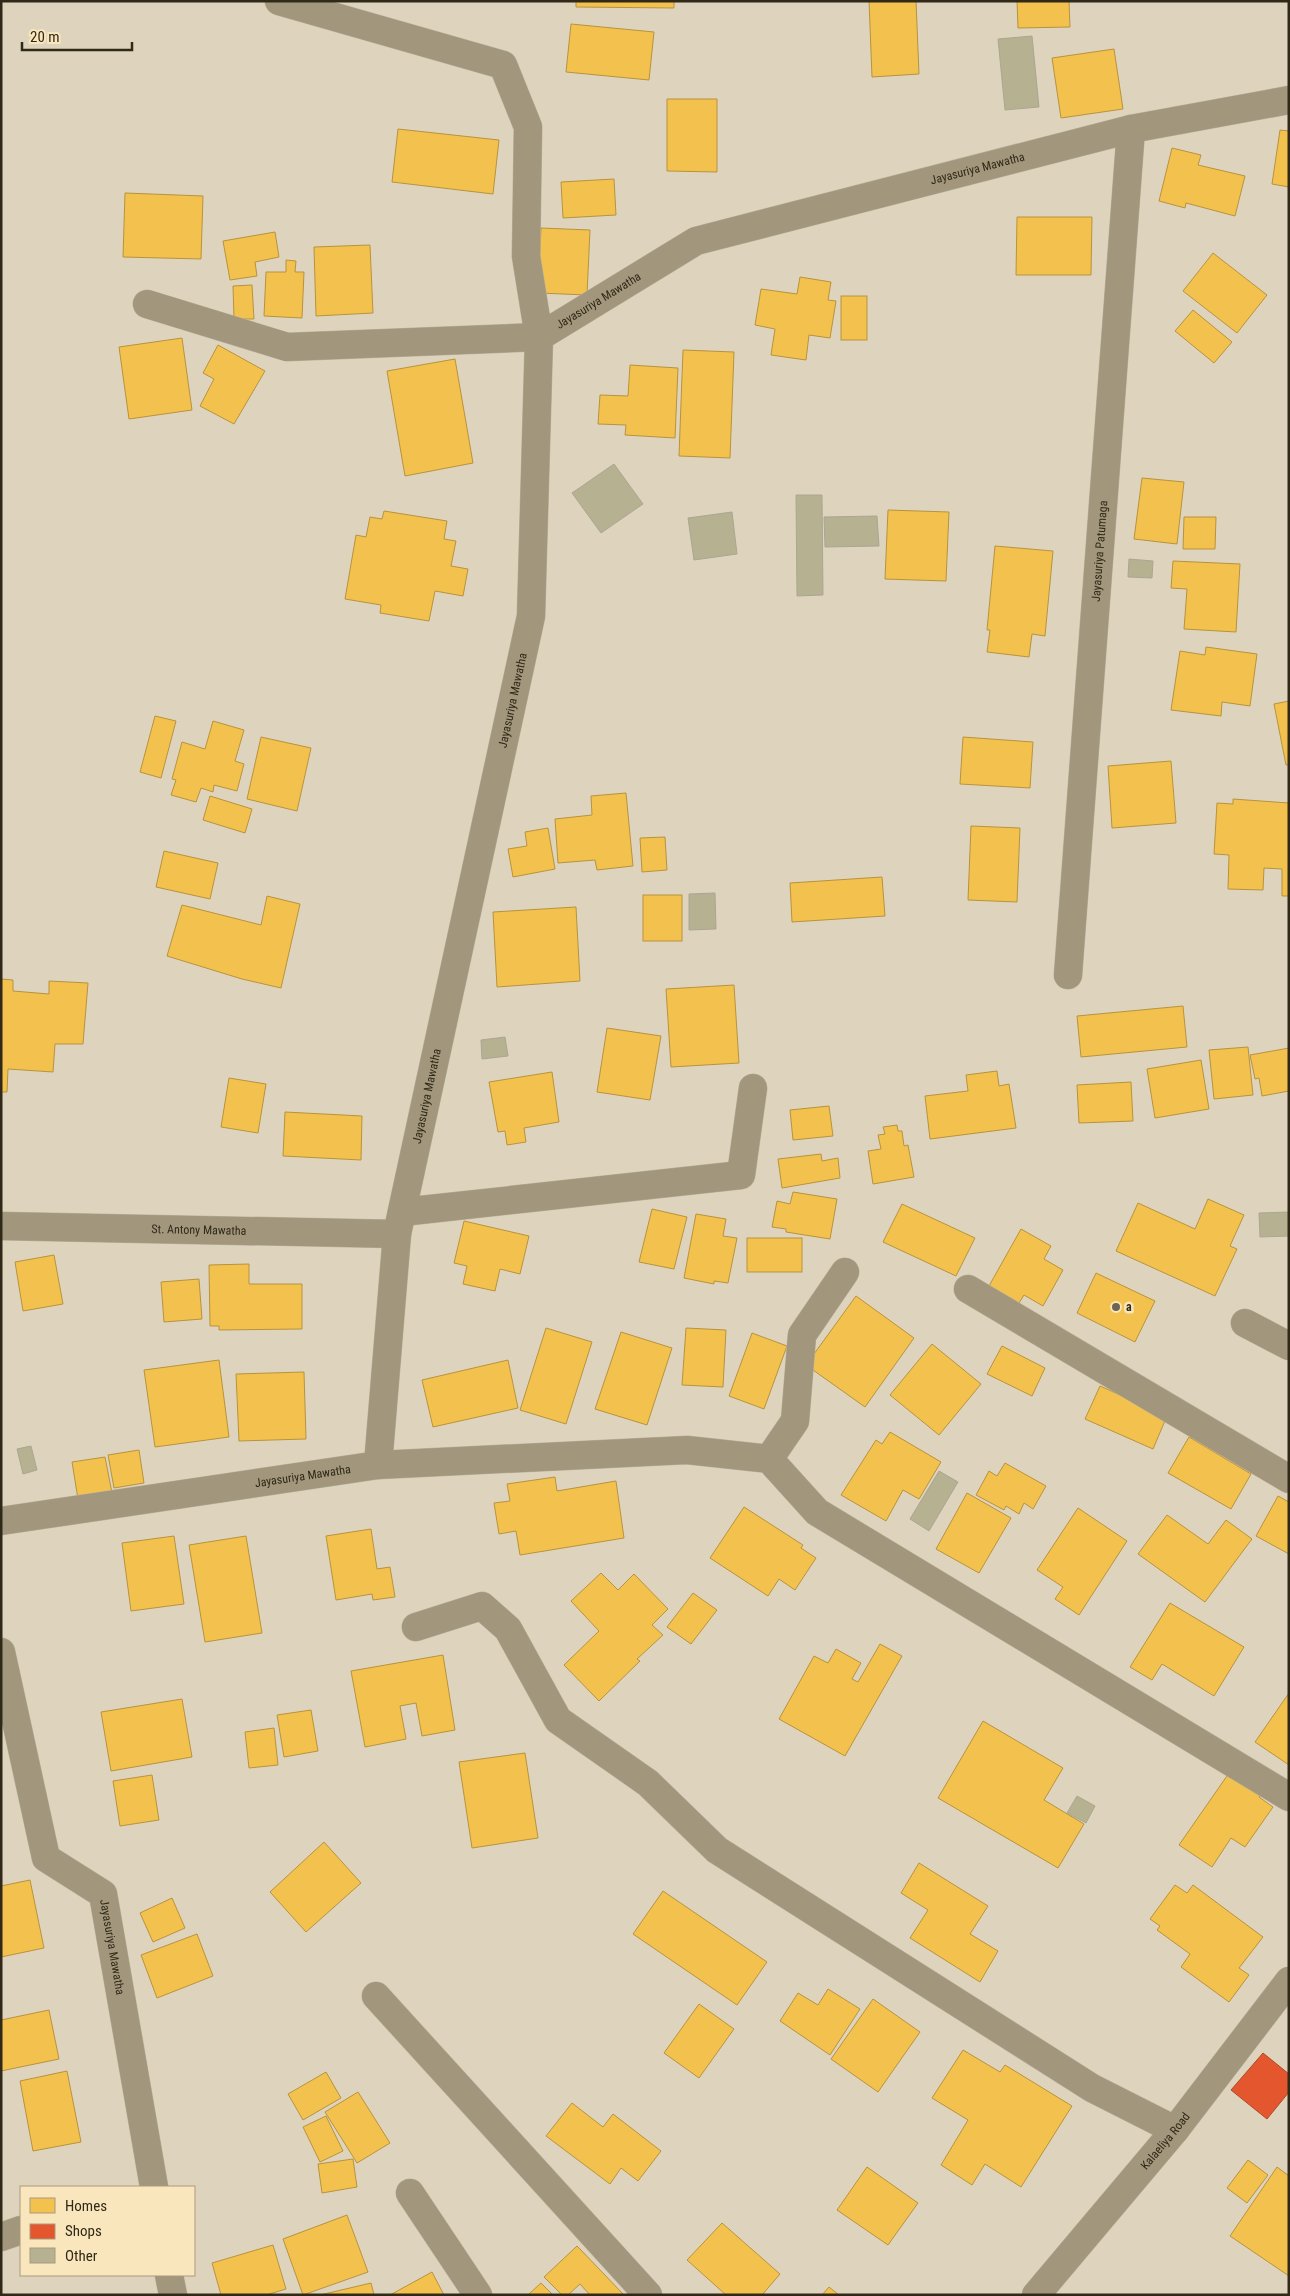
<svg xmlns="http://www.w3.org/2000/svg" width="1290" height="2296" font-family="'Roboto Condensed',sans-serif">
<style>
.homes{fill:#f2c14e;stroke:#b8933e}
.shops{fill:#e4572e;stroke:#ae4927}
.building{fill:#b6b191;stroke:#aba694}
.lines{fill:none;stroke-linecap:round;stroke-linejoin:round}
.minor-casing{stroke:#b9b19e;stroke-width:29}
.minor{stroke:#a2977c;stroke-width:28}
.poi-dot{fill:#6d6552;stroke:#f9e6bc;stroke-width:2}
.labels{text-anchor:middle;stroke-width:5;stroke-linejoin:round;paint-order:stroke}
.street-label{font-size:12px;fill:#302918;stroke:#f9e6bc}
.poi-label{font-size:12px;font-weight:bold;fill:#302918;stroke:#f9e6bc;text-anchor:start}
</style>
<rect width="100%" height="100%" fill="#ded4bd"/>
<g class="homes">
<polygon points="576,1 674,1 674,8 576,7"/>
<polygon points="869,1 916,1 919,74 872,77"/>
<polygon points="1017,1 1069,1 1070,27 1018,28"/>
<polygon points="571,24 654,32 649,80 566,72"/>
<polygon points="1114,49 1123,109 1061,118 1052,58"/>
<polygon points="667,99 717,99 717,172 667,171"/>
<polygon points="398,129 499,140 493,194 392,182"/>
<polygon points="1280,130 1289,131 1289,187 1272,184"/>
<polygon points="1172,148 1201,155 1198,165 1245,176 1235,216 1186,203 1185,208 1159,201"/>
<polygon points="614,179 616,215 563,218 561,182"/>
<polygon points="125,193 203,196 201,259 123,257"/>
<polygon points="1017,217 1092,217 1091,275 1016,275"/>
<polygon points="541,228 590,230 587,295 538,293"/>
<polygon points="275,232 279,257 255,262 257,276 230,280 223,241"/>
<polygon points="370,245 373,313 316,316 314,247"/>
<polygon points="1213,253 1267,295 1237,333 1183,291"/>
<polygon points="286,260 296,261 295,272 304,272 302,318 264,316 266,272 286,272"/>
<polygon points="800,277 831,282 828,300 836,301 830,338 809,335 806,360 771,355 775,329 755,325 761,289 797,294"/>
<polygon points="252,285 254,319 234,319 233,286"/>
<rect x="841" y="296" width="26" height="44"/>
<polygon points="1193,310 1232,342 1214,363 1175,331"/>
<polygon points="182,338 192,410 129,419 119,347"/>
<polygon points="218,345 265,371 234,424 200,406 214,379 203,373"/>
<polygon points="683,350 734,352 730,458 679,456"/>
<polygon points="455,359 473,463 405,476 387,371"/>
<polygon points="630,365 678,368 675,438 625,435 626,425 598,424 600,395 628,396"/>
<polygon points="1142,478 1184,482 1177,544 1134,539"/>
<polygon points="888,510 949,512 946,581 885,579"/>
<polygon points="384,511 447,521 444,539 456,541 451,566 468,569 463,596 435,591 429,621 380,613 381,605 345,599 356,535 366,537 370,517 382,519"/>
<polygon points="1184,517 1216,517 1215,549 1183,549"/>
<polygon points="995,546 1053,551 1045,636 1032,634 1029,657 987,652 990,630 987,630"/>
<polygon points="1173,561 1240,564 1236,632 1184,629 1187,589 1171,588"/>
<polygon points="1206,647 1257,654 1250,706 1222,702 1221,716 1171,710 1180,651 1205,655"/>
<polygon points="1289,701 1289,765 1286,765 1274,704"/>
<polygon points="155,716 176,721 161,778 140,772"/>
<polygon points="213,721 244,730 235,761 244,764 237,791 214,785 213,792 201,788 196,802 171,795 176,780 172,779 182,742 205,749"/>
<polygon points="261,737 311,748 297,811 247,799"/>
<polygon points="963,737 1033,742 1030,788 960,784"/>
<polygon points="1171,761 1176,823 1112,828 1108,766"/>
<polygon points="626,793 633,866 597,870 595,860 558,863 555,819 592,815 591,796"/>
<polygon points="210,796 252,809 245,833 203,820"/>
<polygon points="1233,799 1289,803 1289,896 1282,896 1282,869 1264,868 1263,890 1228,889 1229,855 1214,854 1217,803 1233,804"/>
<polygon points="971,826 1020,828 1017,902 968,900"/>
<polygon points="548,828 555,869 513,877 508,849 527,846 525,832"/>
<polygon points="665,837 667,870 642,872 640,838"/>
<polygon points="164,851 218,863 210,899 156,887"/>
<polygon points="882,877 885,916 792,922 790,883"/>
<rect x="643" y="895" width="39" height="46"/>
<polygon points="267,896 300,904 281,988 242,979 167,956 182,905 261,925"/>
<polygon points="576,907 580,981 497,987 493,912"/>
<polygon points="1,979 13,980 13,991 49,994 49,981 88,983 83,1044 55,1044 53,1072 8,1069 7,1092 1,1092"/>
<polygon points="734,985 739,1063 671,1067 666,989"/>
<polygon points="1183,1006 1187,1047 1081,1057 1077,1016"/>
<polygon points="607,1028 661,1036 650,1100 597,1092"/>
<polygon points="1248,1047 1253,1095 1214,1099 1209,1050"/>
<polygon points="1289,1048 1289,1091 1262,1096 1259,1078 1255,1079 1250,1055"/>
<polygon points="1201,1060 1209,1109 1155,1118 1147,1069"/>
<polygon points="997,1071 999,1086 1009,1084 1016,1128 930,1139 925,1096 968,1091 966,1075"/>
<polygon points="552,1072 559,1122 524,1128 526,1142 507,1145 505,1131 498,1132 489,1082"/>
<polygon points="229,1078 266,1084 258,1133 221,1127"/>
<polygon points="1131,1082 1133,1121 1079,1123 1077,1085"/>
<polygon points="829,1106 833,1136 793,1140 790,1110"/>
<polygon points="285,1112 362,1116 361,1160 283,1156"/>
<polygon points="897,1125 898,1131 902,1131 904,1146 908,1145 914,1177 873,1184 868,1151 881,1149 878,1135 885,1134 883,1127"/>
<polygon points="821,1154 822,1161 838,1158 840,1178 782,1188 778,1159"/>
<polygon points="793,1192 837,1199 830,1239 786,1232 786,1229 772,1227 777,1201 790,1204"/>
<polygon points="1208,1199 1244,1215 1230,1246 1237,1249 1215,1296 1116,1251 1138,1203 1195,1229"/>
<polygon points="902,1204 975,1238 956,1276 883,1242"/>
<polygon points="652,1209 687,1217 674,1269 639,1262"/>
<polygon points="696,1214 726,1219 723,1236 737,1238 728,1283 714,1281 714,1284 684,1278"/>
<polygon points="464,1221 529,1236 520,1274 500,1269 495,1291 463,1284 467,1266 454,1263"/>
<polygon points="1021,1229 1051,1246 1044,1259 1063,1270 1043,1306 1024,1295 1019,1303 989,1286"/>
<rect x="747" y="1238" width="55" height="34"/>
<polygon points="54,1255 63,1304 23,1311 15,1262"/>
<polygon points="249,1264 249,1284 302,1284 302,1329 219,1330 219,1326 210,1326 209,1265"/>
<polygon points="1096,1273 1155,1301 1135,1342 1077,1313"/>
<polygon points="199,1279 202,1319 164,1322 161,1282"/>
<polygon points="856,1296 914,1338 865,1407 806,1365"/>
<polygon points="546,1328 592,1342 566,1424 520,1410"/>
<polygon points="686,1328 726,1330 723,1387 682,1385"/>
<polygon points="621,1332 672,1348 647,1425 595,1409"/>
<polygon points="752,1333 787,1346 764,1409 729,1396"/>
<polygon points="932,1344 981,1384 939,1435 890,1395"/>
<polygon points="1002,1346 1045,1368 1032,1396 987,1374"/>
<polygon points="219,1360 229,1437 155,1447 144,1370"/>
<polygon points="508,1360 518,1408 433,1427 422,1380"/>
<polygon points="304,1372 306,1439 239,1441 236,1374"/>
<polygon points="1100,1386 1167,1416 1153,1449 1085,1419"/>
<polygon points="890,1432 941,1462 919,1499 903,1490 886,1521 841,1495 876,1440 882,1444"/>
<polygon points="1189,1437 1251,1474 1231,1509 1168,1473"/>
<polygon points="139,1450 144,1483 114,1488 108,1455"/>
<polygon points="105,1457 112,1493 78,1499 72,1462"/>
<polygon points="1005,1463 1046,1486 1033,1509 1024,1503 1019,1514 1006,1506 1004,1510 976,1495 989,1471 997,1476"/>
<polygon points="555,1477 557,1491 616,1481 624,1538 520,1555 516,1531 499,1534 494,1503 510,1501 507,1484"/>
<polygon points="967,1493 1011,1518 979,1573 936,1549"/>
<polygon points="1278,1496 1289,1502 1289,1554 1256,1536"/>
<polygon points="744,1507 803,1545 801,1548 816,1558 795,1590 779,1579 768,1596 710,1558"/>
<polygon points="1078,1508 1127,1541 1079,1615 1055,1599 1063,1587 1037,1570"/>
<polygon points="1167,1515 1208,1544 1226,1520 1252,1539 1205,1602 1138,1554"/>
<polygon points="371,1529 377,1569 390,1567 395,1597 373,1600 372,1594 336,1600 326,1536"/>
<polygon points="174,1536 184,1604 131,1611 122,1543"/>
<polygon points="246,1536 262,1633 205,1642 189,1545"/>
<polygon points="601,1573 618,1590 634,1574 668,1609 652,1625 663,1635 637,1659 640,1661 599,1701 564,1665 599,1631 571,1601"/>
<polygon points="693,1593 717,1610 691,1644 667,1627"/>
<polygon points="1170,1603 1244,1647 1214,1696 1162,1664 1152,1680 1130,1667"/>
<polygon points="880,1644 902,1656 845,1756 779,1719 814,1656 828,1663 836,1649 861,1663 852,1679 858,1682"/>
<polygon points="443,1655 455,1730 422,1736 416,1703 400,1706 406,1739 365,1747 351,1671"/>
<polygon points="1289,1693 1289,1765 1255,1742"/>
<polygon points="182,1699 192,1757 111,1771 101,1712"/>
<polygon points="311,1710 318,1751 284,1757 277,1715"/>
<polygon points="983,1721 1063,1768 1044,1800 1084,1824 1058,1868 938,1798"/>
<polygon points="274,1728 278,1765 249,1768 245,1732"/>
<polygon points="525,1753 538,1838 472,1848 459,1762"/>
<polygon points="1229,1773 1261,1794 1259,1797 1273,1807 1245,1847 1231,1838 1212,1867 1179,1845"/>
<polygon points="152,1775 159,1820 120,1826 113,1781"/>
<polygon points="324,1842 361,1883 306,1932 270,1892"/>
<polygon points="919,1863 988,1906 970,1934 998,1951 980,1982 910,1938 928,1910 901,1893"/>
<polygon points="30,1880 44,1948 1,1957 1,1886"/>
<polygon points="1175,1885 1187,1893 1193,1885 1263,1937 1239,1968 1249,1975 1229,2002 1181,1967 1190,1954 1157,1930 1160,1926 1150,1919"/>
<polygon points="663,1891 767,1962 737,2005 633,1934"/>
<polygon points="172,1898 185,1928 153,1942 140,1913"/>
<polygon points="197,1934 213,1976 157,1998 141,1955"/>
<polygon points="828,1989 860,2009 830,2055 780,2021 798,1993 818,2005"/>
<polygon points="873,1999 920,2032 878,2092 831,2059"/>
<polygon points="699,2004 734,2029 699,2078 664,2053"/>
<polygon points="49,2010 59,2059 1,2071 1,2020"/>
<polygon points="963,2050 1000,2072 1005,2065 1072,2106 1021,2187 985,2164 972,2185 941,2165 968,2120 932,2098"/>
<polygon points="67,2071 81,2142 33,2151 20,2081"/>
<polygon points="326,2072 341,2098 303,2120 288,2094"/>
<polygon points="358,2092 390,2143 357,2163 325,2112"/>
<polygon points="572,2103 603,2127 613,2114 661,2151 638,2181 621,2168 610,2184 546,2136"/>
<polygon points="326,2116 343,2151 320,2162 303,2127"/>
<polygon points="353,2159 357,2187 322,2193 318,2164"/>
<polygon points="1248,2160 1268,2175 1247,2203 1227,2188"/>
<polygon points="867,2167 918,2203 888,2245 837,2210"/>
<polygon points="1277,2167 1289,2176 1289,2276 1230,2236"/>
<polygon points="347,2215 368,2272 303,2295 283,2239"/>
<polygon points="722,2223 780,2274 762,2295 726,2295 687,2260"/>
<polygon points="273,2245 286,2289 266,2295 221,2295 212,2263"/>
<polygon points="577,2246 580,2249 624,2295 590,2295 580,2284 568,2295 562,2295 544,2277"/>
<polygon points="432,2272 444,2295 390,2295"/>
<polygon points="371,2283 374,2295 320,2295"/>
<polygon points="541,2283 553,2295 528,2295"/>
<polygon points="829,2287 839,2295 822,2295"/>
</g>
<polygon class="shops" points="1263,2053 1289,2074 1289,2092 1267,2119 1231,2090"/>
<g class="building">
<polygon points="1032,36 1039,107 1005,110 998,39"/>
<polygon points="614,464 643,504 601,533 572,493"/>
<polygon points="796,495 822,495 823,595 797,596"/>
<polygon points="732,512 737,554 694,560 688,518"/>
<polygon points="877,516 879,546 825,547 824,517"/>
<polygon points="1129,559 1153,561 1152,578 1128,577"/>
<polygon points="715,893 716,929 689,930 689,894"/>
<polygon points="505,1037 508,1056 482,1059 481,1040"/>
<polygon points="1289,1212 1289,1236 1260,1237 1259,1213"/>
<polygon points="31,1446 37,1470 23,1474 17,1449"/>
<polygon points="939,1471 958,1482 929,1531 910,1519"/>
<polygon points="1077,1796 1095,1806 1086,1823 1067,1813"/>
</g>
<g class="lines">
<g class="minor-casing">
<g id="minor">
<polyline points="147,304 287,347 539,337 526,256 528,127 503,65 279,1"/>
<path id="s1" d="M1068 975 1131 129"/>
<polyline points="402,1212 741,1175 753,1088"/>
<path id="s2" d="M1 1226 397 1234"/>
<polyline points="968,1289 1289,1479"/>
<polyline points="1245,1323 1289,1346"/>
<polyline points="769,1459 795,1421 802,1335 845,1272"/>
<polyline points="378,1465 687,1450 769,1459 817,1512 1289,1797"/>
<path id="s3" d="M1 1521 378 1465 397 1234 531 616 539 337 696 241 1131 129 1289 100"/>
<polyline points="416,1627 482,1606 508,1629 558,1720 648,1783 717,1850 1092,2088 1175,2130"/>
<path id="s4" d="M1 1652 46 1858 103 1894 154 2187"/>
<polyline points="376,1996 648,2295"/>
<polyline points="410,2193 478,2295"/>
<polyline points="1,2237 21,2230"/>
<polyline points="169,2275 173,2295"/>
<path id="s5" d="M1036 2295 1175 2130 1289 1981"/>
</g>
</g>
<use href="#minor" class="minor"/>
</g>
<circle class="poi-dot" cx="1116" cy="1307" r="5"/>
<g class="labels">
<g class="street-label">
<text dy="4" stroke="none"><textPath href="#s3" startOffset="1999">Jayasuriya Mawatha</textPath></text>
<text dy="4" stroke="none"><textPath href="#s3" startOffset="1594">Jayasuriya Mawatha</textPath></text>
<text dy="4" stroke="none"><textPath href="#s1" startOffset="425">Jayasuriya Patumaga</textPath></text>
<text dy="4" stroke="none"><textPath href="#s3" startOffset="1159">Jayasuriya Mawatha</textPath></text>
<text dy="4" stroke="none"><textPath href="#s3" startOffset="754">Jayasuriya Mawatha</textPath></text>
<text dy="4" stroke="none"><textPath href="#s2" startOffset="198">St. Antony Mawatha</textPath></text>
<text dy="4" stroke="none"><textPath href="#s3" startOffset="305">Jayasuriya Mawatha</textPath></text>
<text dy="4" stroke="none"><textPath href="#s4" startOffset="332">Jayasuriya Mawatha</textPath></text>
<text dy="4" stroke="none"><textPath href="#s5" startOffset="201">Kalaeliya Road</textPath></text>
</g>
<g class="poi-label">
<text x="1126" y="1311">a</text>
</g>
</g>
<rect width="1290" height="2296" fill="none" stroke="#302918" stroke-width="5"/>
<rect x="20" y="2186" width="175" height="90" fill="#f9e6bc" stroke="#a99a7a"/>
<rect x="30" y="2198" width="25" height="15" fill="#f2c14e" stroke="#a99a7a"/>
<text x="65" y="2211" font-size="15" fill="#302918">Homes</text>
<rect x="30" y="2224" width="25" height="15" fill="#e4572e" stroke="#a99a7a"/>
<text x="65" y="2236" font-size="15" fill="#302918">Shops</text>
<rect x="30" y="2248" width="25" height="15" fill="#b6b191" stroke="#a99a7a"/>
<text x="65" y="2261" font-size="15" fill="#302918">Other</text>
<path d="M22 42v8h110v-8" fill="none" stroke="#302918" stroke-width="2.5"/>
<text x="30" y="42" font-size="15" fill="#302918" stroke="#f9e6bc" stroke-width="4" paint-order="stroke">20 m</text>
</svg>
